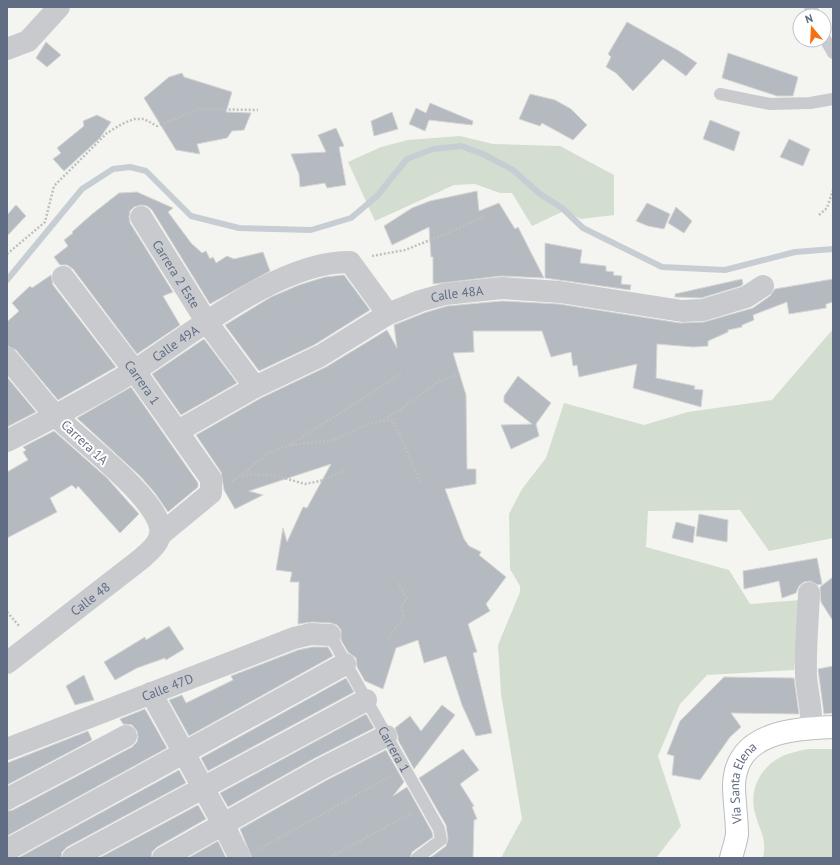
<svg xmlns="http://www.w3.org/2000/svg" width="840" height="865" font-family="'PT Sans',sans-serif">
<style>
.green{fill:#d3ddd0}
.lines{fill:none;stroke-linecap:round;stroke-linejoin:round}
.stream{stroke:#c6ced4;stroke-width:6}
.building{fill:#b5bac0;stroke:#d5d6d3}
.secondary-casing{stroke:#babdc2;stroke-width:24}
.path{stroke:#bec0c2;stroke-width:2.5;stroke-dasharray:2 2;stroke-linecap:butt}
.lane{stroke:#c8cace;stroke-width:12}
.street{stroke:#c8cace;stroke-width:22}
.secondary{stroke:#fff;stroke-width:22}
.labels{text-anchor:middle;stroke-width:4;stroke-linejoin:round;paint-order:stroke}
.street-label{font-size:13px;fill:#606d84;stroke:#fff}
</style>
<rect width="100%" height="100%" fill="#f4f5f0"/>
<g class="green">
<polygon points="460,136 493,144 560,146 614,175 614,215 581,219 564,211 532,226 512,193 500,193 475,184 454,185 375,221 348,162 381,147 408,140"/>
<polygon points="833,329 833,538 769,551 740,510 648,511 646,547 729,570 750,604 801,600 794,670 707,675 680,704 658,756 681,826 656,858 501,858 522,819 501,694 498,645 520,592 520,586 510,569 509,514 522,489 546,458 564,403 644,425 688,412 772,400"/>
<path d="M808 749H833V858H763C767 837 760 832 755 813 749 792 759 769 779 758 787 753 799 751 808 749Z"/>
</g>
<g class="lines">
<polyline class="stream" points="7,280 82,189 113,169 130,167 146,171 191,216 239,228 311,230 351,218 377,196 407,159 433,149 461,146 483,154 513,170 540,194 562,208 583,228 662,267 725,270 795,252 833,249"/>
</g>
<g class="building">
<polygon points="627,22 679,51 697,63 686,76 663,59 633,91 616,73 606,67 611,57 608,54"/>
<polygon points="46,42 61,55 47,67 36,58"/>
<polygon points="728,53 798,77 793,96 777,96 722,78"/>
<polygon points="182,73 184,77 232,92 226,112 251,113 244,130 232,131 227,138 197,144 200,154 176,150 144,98 169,77"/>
<polygon points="530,94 555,100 571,109 587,125 573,140 542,123 540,126 519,119"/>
<polygon points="430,103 473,121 472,125 429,120 425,131 409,124 416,108 426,113"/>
<polygon points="392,112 398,129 374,136 371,121"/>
<polygon points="97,115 111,122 100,138 64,171 53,159 61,153 57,148 84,126 83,121"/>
<polygon points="710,120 740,132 734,151 703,139"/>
<polygon points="336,128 344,146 339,147 346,185 327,188 325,183 300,187 299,174 291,154 326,152 318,135"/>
<polygon points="789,139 810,149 803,166 780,157"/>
<polygon points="477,191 479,211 499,203 515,229 518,227 544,278 501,276 433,284 433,257 431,257 429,227 392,245 384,226 412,208 430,201"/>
<polygon points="137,192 173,208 168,212 191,243 202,253 206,251 210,259 213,257 216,263 227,256 234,259 263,252 270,271 210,304 152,210 147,206 141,205 134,207 130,211 129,217 130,223 173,292 163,296 180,325 137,354 73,269 67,265 60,265 54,257 68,246 64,240 73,233 72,232 91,215 119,193"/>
<polygon points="647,203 670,214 664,229 648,226 636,221"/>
<polygon points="16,205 26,216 7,236 7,215"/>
<polygon points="676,207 692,221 684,233 668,223"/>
<polygon points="545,243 582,250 580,263 606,266 606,271 614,272 613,275 622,276 621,284 631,285 630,290 545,278"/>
<polygon points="51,275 53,285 116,367 58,400 16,350 7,346 7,322 19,311 12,303 30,286 32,288"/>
<polygon points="344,275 370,310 314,345 259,371 225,325 271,297 299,285 325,277"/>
<polygon points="742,279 743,284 741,286 701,298 675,297 675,294"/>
<polygon points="833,279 833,302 826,304 826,308 789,314 787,302 753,315 754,320 742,325 742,327 728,330 728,332 708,341 708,346 693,347 657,344 656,378 695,386 694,389 703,390 701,407 633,388 637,364 579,377 577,365 573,366 571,352 551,357 542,331 473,331 474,352 453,353 466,395 467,469 476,469 476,484 445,489 464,539 469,546 481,552 479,555 506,577 486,604 490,611 468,624 477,652 473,653 492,733 476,736 462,705 446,656 424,663 418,640 396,648 383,689 365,681 357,667 356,658 348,652 341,640 341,630 337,625 331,623 312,622 298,624 299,582 290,582 292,572 276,570 283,528 287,542 303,507 307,508 331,464 249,491 263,495 235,509 224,490 221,472 196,435 261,398 326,367 387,330 397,348 394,325 424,313 447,306 502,301 559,304 680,323 704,322 753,308 770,296 775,289"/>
<polygon points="204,339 237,383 181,415 152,374"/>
<polygon points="518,376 551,403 536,424 539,436 511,449 501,425 532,424 504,402 504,396"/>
<polygon points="7,377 36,412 7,427"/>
<polygon points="131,387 198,483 198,487 168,512 155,493 140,476 77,418"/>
<polygon points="54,431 107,478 139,514 120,533 78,486 76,489 72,485 50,498 57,512 7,538 7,472 28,460 23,452 26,450 23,447"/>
<polygon points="699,514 728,520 727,542 696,536"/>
<polygon points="676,522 695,527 693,543 672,538"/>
<polygon points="817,558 822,584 818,585 810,581 804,582 799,586 796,593 782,598 779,581 744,589 743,571"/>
<polygon points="833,577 833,621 821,602 820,587"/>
<polygon points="169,626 184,649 166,660 165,658 137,668 115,680 104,662 145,637 146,640"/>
<polygon points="312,647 328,647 333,656 189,736 169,700 182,695 186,703 233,680 231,676 298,650"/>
<polygon points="833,666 833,713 824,714 818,669"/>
<polygon points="84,675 94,700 75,705 66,686"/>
<polygon points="724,677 794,678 799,714 731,713 741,727 730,737 700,780 672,775 674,756 667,754 680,721"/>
<polygon points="346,678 354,692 208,771 201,758"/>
<polygon points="442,705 455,715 414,769 398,740 398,736 395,728 410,716 421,731"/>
<polygon points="145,709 167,748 7,836 7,811 13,810 132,747 137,742 138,737 137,731 132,725 123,724 120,719"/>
<polygon points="366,714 374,728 315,758 228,807 220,793"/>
<polygon points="88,731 92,740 7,785 7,763"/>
<polygon points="463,749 479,770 460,784 474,806 472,807 477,819 474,820 473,858 430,858 446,846 448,839 446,825 419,778"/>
<polygon points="386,750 404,782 393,796 407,787 432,832 433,837 412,852 410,858 252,858 240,829 327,780"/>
<polygon points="179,770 186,783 67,847 62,852 61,858 18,858"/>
<polygon points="198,805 206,819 157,847 152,852 151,858 99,858"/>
<polygon points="218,841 226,858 188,858"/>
</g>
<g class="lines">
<g class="secondary-casing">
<g id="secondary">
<path id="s8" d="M731 858C733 850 736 842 737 834 737 818 734 801 734 785 736 732 792 729 833 727"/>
</g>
</g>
<g class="path">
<polyline points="819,215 827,208 833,190"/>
<polyline points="7,254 45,222 54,186 107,133 122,124 134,119 144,119 157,126 199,109 258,110"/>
<polyline points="372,256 405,250 448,233 485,216"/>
<polyline points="383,420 403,408 436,383 461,373"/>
<polyline points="390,420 395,424 420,482"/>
<polyline points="291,445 331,441 371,423 398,419"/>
<polyline points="242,476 255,474 277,476 305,484 320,481 344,471"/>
<polyline points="232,481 241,476 266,454 289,445 364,398 401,373"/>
<polyline points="7,612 20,627"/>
<polyline points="388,639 404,616 401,606 407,599 397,582"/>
<polyline points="257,850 391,776"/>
<polyline points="328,858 412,813"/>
</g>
<g class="lane">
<polyline points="810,7 816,16"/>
<polyline points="824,37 833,53"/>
<polyline points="720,94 770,104 810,103 833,99"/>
<path id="s1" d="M330 635 439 829 441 840 417 858"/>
</g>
<g class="street">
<polyline points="7,49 28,41 59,7"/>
<path id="s2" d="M141 217 206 321 255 387"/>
<path id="s3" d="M63 277 134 370 211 479V493L160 535"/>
<path id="s4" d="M178 431 255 387 320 356 388 314 420 301 445 294 502 288 560 292 682 311 703 310 746 297 763 286"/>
<path id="s5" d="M7 441C50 419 93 396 134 371 192 334 279 261 350 262L388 314"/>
<path d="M809 593C808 621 805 649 806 676 807 692 813 713 811 728"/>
<path id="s6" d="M7 663 141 559C150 551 163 541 160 527 154 496 81 441 57 417 39 398 24 377 7 358"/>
<polyline points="151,693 223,824 240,858"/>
<path id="s7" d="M7 749 294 638 311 634 330 635"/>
<polyline points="7,799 126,736"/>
<polyline points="7,850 345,664"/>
<polyline points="73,858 366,700"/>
<polyline points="163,858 321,769 386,736"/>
</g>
<use href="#secondary" class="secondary"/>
</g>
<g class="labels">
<g class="street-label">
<text dy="5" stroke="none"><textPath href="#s2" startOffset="67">Carrera 2 Este</textPath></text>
<text dy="5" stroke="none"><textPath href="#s4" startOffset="313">Calle 48A</textPath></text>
<text dy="5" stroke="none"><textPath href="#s5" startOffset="195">Calle 49A</textPath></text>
<text dy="5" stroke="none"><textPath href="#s3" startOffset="132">Carrera 1</textPath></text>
<text transform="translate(85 442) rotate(43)" y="5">Carrera 1A</text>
<text dy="5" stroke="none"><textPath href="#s6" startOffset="105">Calle 48</textPath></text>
<text dy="5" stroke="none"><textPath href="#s7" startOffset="172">Calle 47D</textPath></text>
<text dy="5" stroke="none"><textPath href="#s1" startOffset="131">Carrera 1</textPath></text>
<text dy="5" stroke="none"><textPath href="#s8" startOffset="78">Vía Santa Elena</textPath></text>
</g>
</g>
<rect width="840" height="865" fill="none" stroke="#606d84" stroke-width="16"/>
<g transform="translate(812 28) rotate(342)"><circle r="19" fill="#ffffff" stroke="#bfc5ce"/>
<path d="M0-3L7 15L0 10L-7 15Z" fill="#f5700f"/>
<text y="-6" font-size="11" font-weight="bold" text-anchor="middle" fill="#606d84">N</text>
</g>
</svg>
